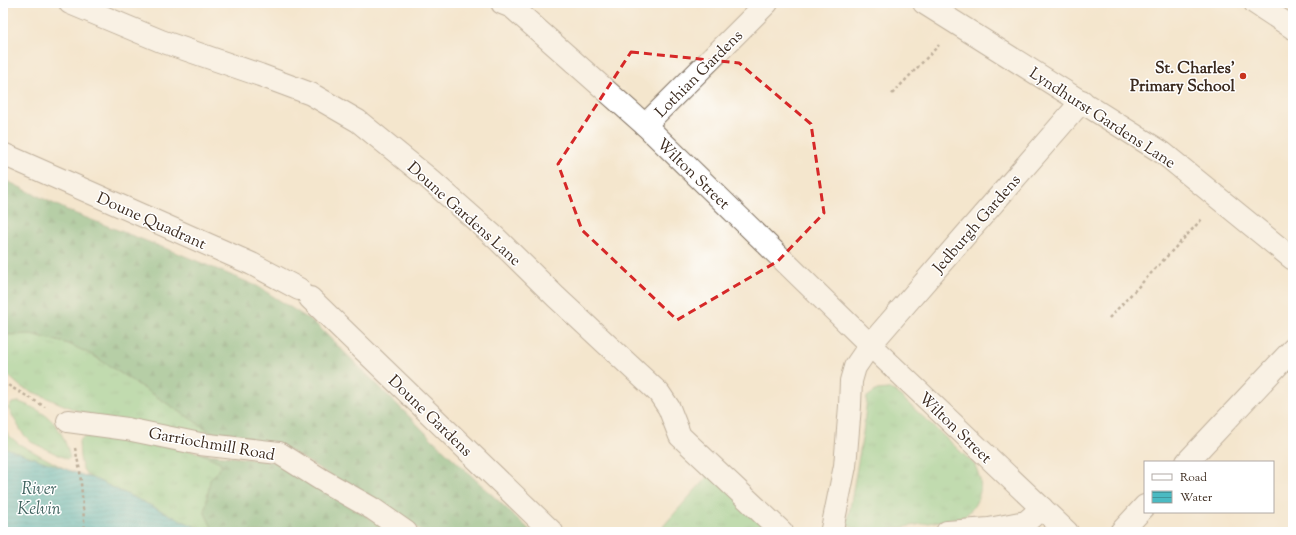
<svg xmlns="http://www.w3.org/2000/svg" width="1296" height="535" font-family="'Sorts Mill Goudy',serif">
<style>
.grass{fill:url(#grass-tufts);stroke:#607c54}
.forest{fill:url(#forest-firs);stroke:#536e4a}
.water{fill:url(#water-rules);stroke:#437270}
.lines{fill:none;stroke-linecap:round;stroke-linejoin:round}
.minor-casing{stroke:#7c6c5b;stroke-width:24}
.path{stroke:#7c6c5b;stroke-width:2.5;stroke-dasharray:3 3;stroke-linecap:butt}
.minor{stroke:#fff;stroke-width:22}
.marked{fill:none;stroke:#d62828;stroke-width:3;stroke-dasharray:8 5;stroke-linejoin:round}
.poi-dot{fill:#c8321e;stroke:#fff;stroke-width:1.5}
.labels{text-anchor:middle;stroke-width:3;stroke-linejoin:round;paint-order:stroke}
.poi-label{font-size:16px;font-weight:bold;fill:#3b2a1e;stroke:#fff;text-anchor:end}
.street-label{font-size:16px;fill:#3b2a1e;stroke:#fff}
.water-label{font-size:17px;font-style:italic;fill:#416460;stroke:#fff}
</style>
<defs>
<pattern id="grass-tufts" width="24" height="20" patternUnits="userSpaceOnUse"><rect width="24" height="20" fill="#84ce8b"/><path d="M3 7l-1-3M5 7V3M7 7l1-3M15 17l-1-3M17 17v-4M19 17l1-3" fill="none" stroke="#6da771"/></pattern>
<pattern id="forest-firs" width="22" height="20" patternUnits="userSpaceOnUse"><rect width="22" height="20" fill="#6bb177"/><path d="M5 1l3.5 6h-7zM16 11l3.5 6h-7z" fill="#599061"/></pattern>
<pattern id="water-rules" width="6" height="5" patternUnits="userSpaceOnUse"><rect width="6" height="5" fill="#4bbac2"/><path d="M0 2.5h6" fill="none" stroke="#40979d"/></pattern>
</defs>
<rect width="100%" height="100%" fill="#fff"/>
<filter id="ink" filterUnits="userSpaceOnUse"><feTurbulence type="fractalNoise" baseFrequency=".025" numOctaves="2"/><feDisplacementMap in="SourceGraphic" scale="8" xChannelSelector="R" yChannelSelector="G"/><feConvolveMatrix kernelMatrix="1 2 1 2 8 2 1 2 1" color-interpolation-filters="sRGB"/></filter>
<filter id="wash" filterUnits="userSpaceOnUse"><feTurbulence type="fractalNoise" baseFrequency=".012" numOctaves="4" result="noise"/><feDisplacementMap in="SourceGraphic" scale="16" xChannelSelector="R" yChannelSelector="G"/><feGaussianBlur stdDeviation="0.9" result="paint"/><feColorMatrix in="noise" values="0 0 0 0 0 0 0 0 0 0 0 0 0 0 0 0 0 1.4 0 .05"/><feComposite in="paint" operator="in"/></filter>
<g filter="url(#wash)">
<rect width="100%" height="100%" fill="#f4e6cd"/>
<g class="grass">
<polygon points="31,334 69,344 94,356 222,439 94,416 78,411 21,387 3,371 3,335"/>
<path d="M888 389 895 391 975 465C977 470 979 475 980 480 983 494 974 509 964 517L875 532H863L847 525 863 433 867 397 877 390Z"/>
<path d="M19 402C50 413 62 426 70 458L67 459 31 442 23 434 8 408 12 403Z"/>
<polygon points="3,424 7,434 19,444 71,472 3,447"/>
<path d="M117 436 200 453 220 462 222 467 210 480 205 513 214 532H206L97 480C79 475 80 458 79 441L84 437Z"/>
<polygon points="713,470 779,532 658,532"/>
</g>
<g class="forest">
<polygon points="3,179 71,212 180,254 257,286 315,323 434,441 532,532 423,532 289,450 222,439 94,356 69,344 31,334 3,335"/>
<polygon points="200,453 282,463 392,532 214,532 205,513 210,480 222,466 220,462"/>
</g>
<polygon class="water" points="3,447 97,480 206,532 3,532"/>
</g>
<g filter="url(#ink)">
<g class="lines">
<g class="minor-casing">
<g id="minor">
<polyline points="70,3 161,41 260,75 311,94 358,121 427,177 496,238 556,297 659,393 669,408 680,436 782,532"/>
<polyline points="502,3 512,7 645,125 870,345 1067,532"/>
<polyline points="924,3 1163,153 1293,259"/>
<polyline points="1255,3 1293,28"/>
<polyline points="645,125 767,3"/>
<polyline points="3,154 252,264 299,289"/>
<polyline points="310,298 552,532"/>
<polyline points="68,421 127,429 200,444 279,453 322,480 373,509 406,532"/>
<polyline points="1187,462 1293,349"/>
<polyline points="831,532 832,529 845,466 850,406 851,381 855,367 870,345 1082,101"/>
<polyline points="947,532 989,529 1026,522 1042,508"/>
<polyline points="1121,532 1145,506"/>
</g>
</g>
<g class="path">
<polyline points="892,94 939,45"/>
<polyline points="1109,318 1202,219"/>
<path d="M3 382C17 391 31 398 45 407"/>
<polyline points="75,448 80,471 85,532"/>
</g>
<use href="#minor" class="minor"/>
</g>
</g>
<path d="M0 0H1296V535H0ZM631 52 739 63 811 124 824 213 778 261 677 320 582 230 558 164Z" fill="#f4e6cd" fill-opacity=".55" fill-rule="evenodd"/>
<path class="marked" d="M631 52 739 63 811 124 824 213 778 261 677 320 582 230 558 164Z"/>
<circle class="poi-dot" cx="1243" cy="76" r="4"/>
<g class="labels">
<g class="poi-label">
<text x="1235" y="73">St. Charles'<tspan x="1235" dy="18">Primary School</tspan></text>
</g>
<g class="street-label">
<text transform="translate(698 73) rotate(-45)" y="6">Lothian Gardens</text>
<text transform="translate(1103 117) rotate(33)" y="6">Lyndhurst Gardens Lane</text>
<text transform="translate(694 173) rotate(44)" y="6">Wilton Street</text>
<text transform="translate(465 213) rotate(42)" y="6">Doune Gardens Lane</text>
<text transform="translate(152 220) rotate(24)" y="6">Doune Quadrant</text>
<text transform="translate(976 223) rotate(-49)" y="6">Jedburgh Gardens</text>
<text transform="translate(431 415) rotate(44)" y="6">Doune Gardens</text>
<text transform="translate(956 427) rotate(44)" y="6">Wilton Street</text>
<text transform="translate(212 443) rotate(10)" y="6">Garriochmill Road</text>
</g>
<g class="water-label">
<text x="39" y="494">River<tspan x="39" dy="20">Kelvin</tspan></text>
</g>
</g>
<rect width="1296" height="535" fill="none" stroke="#fff" stroke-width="16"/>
<rect x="1144" y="461" width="130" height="52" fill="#ffffff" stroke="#b1aaa5"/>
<rect x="1152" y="474" width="20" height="6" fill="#ffffff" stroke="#b1aaa5"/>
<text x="1180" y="481" font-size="12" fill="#3b2a1e">Road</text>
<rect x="1152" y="491" width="20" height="12" fill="url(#water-rules)" stroke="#b1aaa5"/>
<text x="1180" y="501" font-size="12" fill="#3b2a1e">Water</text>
</svg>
